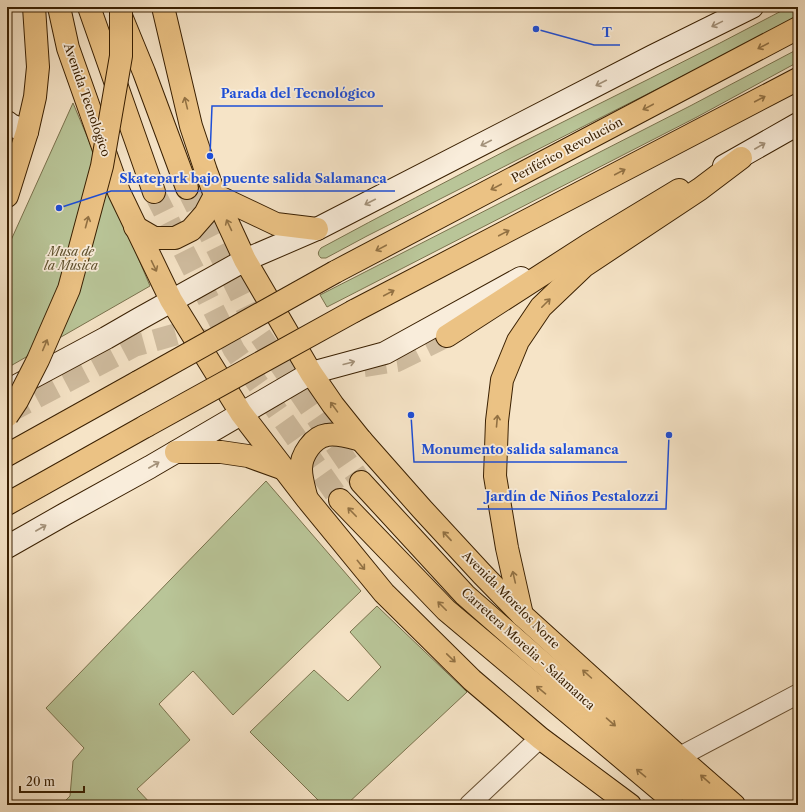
<svg xmlns="http://www.w3.org/2000/svg" width="805" height="812" font-family="'Libre Caslon Text',serif">
<style>
.green{fill:#b9c598;stroke:#7a724d}
.lines{fill:none;stroke-linecap:round;stroke-linejoin:round}
.highway-tunnel{stroke:#d0bda0;stroke-width:22;stroke-dasharray:22 11;stroke-linecap:butt}
.street-casing{stroke:#695133;stroke-width:21}
.secondary-casing{stroke:#3a2002;stroke-width:24}
.primary-casing{stroke:#3a2002;stroke-width:24}
.highway-casing{stroke:#3a2002;stroke-width:24}
.street{stroke:#f9eddb;stroke-width:19}
.secondary{stroke:#f9eddb;stroke-width:22}
.primary{stroke:#ebc284;stroke-width:22}
.highway{stroke:#ebc284;stroke-width:22}
.highway-bridge-casing{stroke:#3a2002;stroke-width:24;stroke-linecap:butt}
.highway-bridge{stroke:#ebc284;stroke-width:22}
.oneway{stroke:#a39179}
.oneway2{stroke:#927143}
.labels{text-anchor:middle;stroke-width:3.5;stroke-linejoin:round;paint-order:stroke}
.street-label{font-size:12px;fill:#3a2002;stroke:#f9eddb}
.park-label{font-size:12px;font-style:italic;fill:#60522f;stroke:#f9eddb}
.leader{fill:none;stroke:#1d4ed8;stroke-width:1.5}
.callout-dot{fill:#1d4ed8;stroke:#f9eddb;stroke-width:1.5}
.callout-label{font-size:13px;text-anchor:middle;font-weight:bold;fill:#1d4ed8;stroke:#f9eddb;stroke-width:3.5;stroke-linejoin:round;paint-order:stroke}
</style>
<rect width="100%" height="100%" fill="#f6e4c7"/>
<filter id="stains"><feTurbulence type="fractalNoise" baseFrequency=".005" numOctaves="4"/><feColorMatrix values="0 0 0 0 .2 0 0 0 0 .09 0 0 0 0 .02 0 0 0 .5 -.17"/></filter>
<radialGradient id="worn" r=".72"><stop offset=".6" stop-color="#630" stop-opacity="0"/><stop offset="1" stop-color="#630" stop-opacity=".3"/></radialGradient>
<g class="green">
<path d="M789 7H798V17L752 41 367 236 326 258H321C317 254 318 252 321 248 384 214 447 181 511 148 604 101 697 56 789 7Z"/>
<polygon points="798,49 798,62 697,117 327,307 320,295 690,106"/>
<polygon points="73,103 150,286 7,368 7,249"/>
<polygon points="266,481 361,591 233,715 193,671 159,704 190,740 137,789 152,805 61,805 70,796 73,761 84,748 46,708"/>
<polygon points="377,606 467,692 346,805 323,805 250,732 314,670 348,701 381,667 350,632"/>
</g>
<g class="lines">
<g class="highway-tunnel">
<polyline points="187,188 260,335 361,482"/>
<polyline points="154,192 234,350 340,500"/>
<polyline points="364,366 397,361 447,336"/>
<polyline points="7,413 134,346 181,333 206,341"/>
</g>
<g class="street-casing">
<g id="street">
<polyline points="679,757 798,694"/>
<polyline points="469,805 540,738"/>
</g>
</g>
<g class="secondary-casing">
<g id="secondary">
<polyline points="7,122 11,125 27,132"/>
<polyline points="724,166 798,124"/>
<polyline points="7,391 106,338 139,319 245,260 317,229 653,56 752,7"/>
<polyline points="7,547 65,514 150,467 311,373 385,353 521,278"/>
</g>
</g>
<g class="primary-casing">
<g id="primary">
<polyline points="59,7 68,48 119,192 171,300 241,413 307,499 384,593 472,680 540,738 630,805"/>
<polyline points="163,7 191,126 206,171 215,195 245,260 311,373 333,405 361,440 422,509 482,574 522,615 679,757 734,805"/>
<polyline points="135,227 154,238 175,238 191,230 205,214 215,195 276,224 317,229"/>
<polyline points="176,452 221,452 248,456 284,469"/>
<path d="M306 496C304 488 301 478 301 469 301 455 313 437 327 435 338 433 350 437 361 440"/>
<polyline points="522,615 507,548 495,476 497,421 502,380 518,341 541,307 584,266 700,189 741,158"/>
</g>
</g>
<g class="highway-casing">
<g id="highway">
<polyline points="89,7 154,192"/>
<polyline points="121,16 144,72 187,188"/>
<polyline points="7,196 27,132 35,97 38,67 34,7"/>
<polyline points="335,272 798,28"/>
<polyline points="354,311 798,79"/>
<polyline points="447,336 588,245 679,190"/>
<polyline points="7,455 138,382"/>
<polyline points="361,482 465,595 705,805"/>
<polyline points="340,500 446,610 671,799"/>
<polyline points="7,504 146,426"/>
</g>
</g>
<use href="#street" class="street"/>
<use href="#secondary" class="secondary"/>
<use href="#primary" class="primary"/>
<use href="#highway" class="highway"/>
<g class="highway-bridge-casing">
<g id="highway-bridge">
<polyline points="138,382 335,272"/>
<polyline points="7,416 17,401 38,360 69,289 102,166 121,56 121,7"/>
<polyline points="146,426 354,311"/>
</g>
</g>
<use href="#highway-bridge" class="highway-bridge"/>
</g>
<defs><path id="oneway-shaft" d="M-6 0H5M1.5-3L5.5 0L1.5 3" fill="none" stroke-width="1.6" stroke-linecap="round" stroke-linejoin="round"/></defs>
<g class="oneway">
<use href="#oneway-shaft" transform="translate(717 24) rotate(154)"/>
<use href="#oneway-shaft" transform="translate(601 83) rotate(153)"/>
<use href="#oneway-shaft" transform="translate(486 143) rotate(153)"/>
<use href="#oneway-shaft" transform="translate(760 146) rotate(-30)"/>
<use href="#oneway-shaft" transform="translate(370 202) rotate(153)"/>
<use href="#oneway-shaft" transform="translate(349 363) rotate(-15)"/>
<use href="#oneway-shaft" transform="translate(154 465) rotate(-30)"/>
<use href="#oneway-shaft" transform="translate(41 528) rotate(-30)"/>
</g>
<g class="oneway2">
<use href="#oneway-shaft" transform="translate(763 46) rotate(152)"/>
<use href="#oneway-shaft" transform="translate(760 99) rotate(-28)"/>
<use href="#oneway-shaft" transform="translate(186 103) rotate(-104)"/>
<use href="#oneway-shaft" transform="translate(648 107) rotate(152)"/>
<use href="#oneway-shaft" transform="translate(620 172) rotate(-28)"/>
<use href="#oneway-shaft" transform="translate(496 187) rotate(152)"/>
<use href="#oneway-shaft" transform="translate(87 222) rotate(-75)"/>
<use href="#oneway-shaft" transform="translate(229 225) rotate(-115)"/>
<use href="#oneway-shaft" transform="translate(504 233) rotate(-28)"/>
<use href="#oneway-shaft" transform="translate(381 248) rotate(152)"/>
<use href="#oneway-shaft" transform="translate(154 266) rotate(64)"/>
<use href="#oneway-shaft" transform="translate(389 293) rotate(-28)"/>
<use href="#oneway-shaft" transform="translate(546 303) rotate(-45)"/>
<use href="#oneway-shaft" transform="translate(45 345) rotate(-67)"/>
<use href="#oneway-shaft" transform="translate(334 407) rotate(-126)"/>
<use href="#oneway-shaft" transform="translate(497 421) rotate(-85)"/>
<use href="#oneway-shaft" transform="translate(352 512) rotate(-134)"/>
<use href="#oneway-shaft" transform="translate(447 536) rotate(-133)"/>
<use href="#oneway-shaft" transform="translate(361 565) rotate(51)"/>
<use href="#oneway-shaft" transform="translate(514 577) rotate(-103)"/>
<use href="#oneway-shaft" transform="translate(442 606) rotate(-135)"/>
<use href="#oneway-shaft" transform="translate(451 658) rotate(44)"/>
<use href="#oneway-shaft" transform="translate(587 674) rotate(-138)"/>
<use href="#oneway-shaft" transform="translate(541 690) rotate(-140)"/>
<use href="#oneway-shaft" transform="translate(611 722) rotate(41)"/>
<use href="#oneway-shaft" transform="translate(641 773) rotate(-140)"/>
<use href="#oneway-shaft" transform="translate(705 779) rotate(-139)"/>
</g>
<g class="labels">
<g class="street-label">
<text transform="translate(87 100) rotate(71)" y="4">Avenida Tecnológico</text>
<text transform="translate(567 150) rotate(-28)" y="4">Periférico Revolución</text>
<text transform="translate(511 600) rotate(45)" y="4">Avenida Morelos Norte</text>
<text transform="translate(528 649) rotate(42)" y="4">Carretera Morelia - Salamanca</text>
</g>
<g class="park-label">
<text x="71" y="256">Musa de<tspan x="71" dy="14">la Música</tspan></text>
</g>
</g>
<path class="leader" d="M536 29L594 45H620M210 156L212 106H383M59 208L111 191H395M411 415L414 462H627M669 435L666 509H477"/>
<g class="callout-dot">
<circle cx="536" cy="29" r="4"/>
<circle cx="210" cy="156" r="4"/>
<circle cx="59" cy="208" r="4"/>
<circle cx="411" cy="415" r="4"/>
<circle cx="669" cy="435" r="4"/>
</g>
<g class="callout-label">
<text x="607" y="37">T</text>
<text x="298" y="98">Parada del Tecnológico</text>
<text x="253" y="183">Skatepark bajo puente salida Salamanca</text>
<text x="520" y="454">Monumento salida salamanca</text>
<text x="572" y="501">Jardín de Niños Pestalozzi</text>
</g>
<rect width="805" height="812" fill="none" stroke="#f6e4c7" stroke-width="24"/>
<rect x="8" y="8" width="789" height="796" fill="none" stroke="#3a2002" stroke-width="2"/>
<rect x="12" y="12" width="781" height="788" fill="none" stroke="#3a2002"/>
<path d="M20 786v6h64v-6" fill="none" stroke="#3a2002" stroke-width="2"/>
<text x="26" y="786" font-size="12" fill="#3a2002" stroke="#f9eddb" stroke-width="3" paint-order="stroke">20 m</text>
<rect width="100%" height="100%" filter="url(#stains)"/>
<rect width="100%" height="100%" fill="url(#worn)"/>
</svg>
